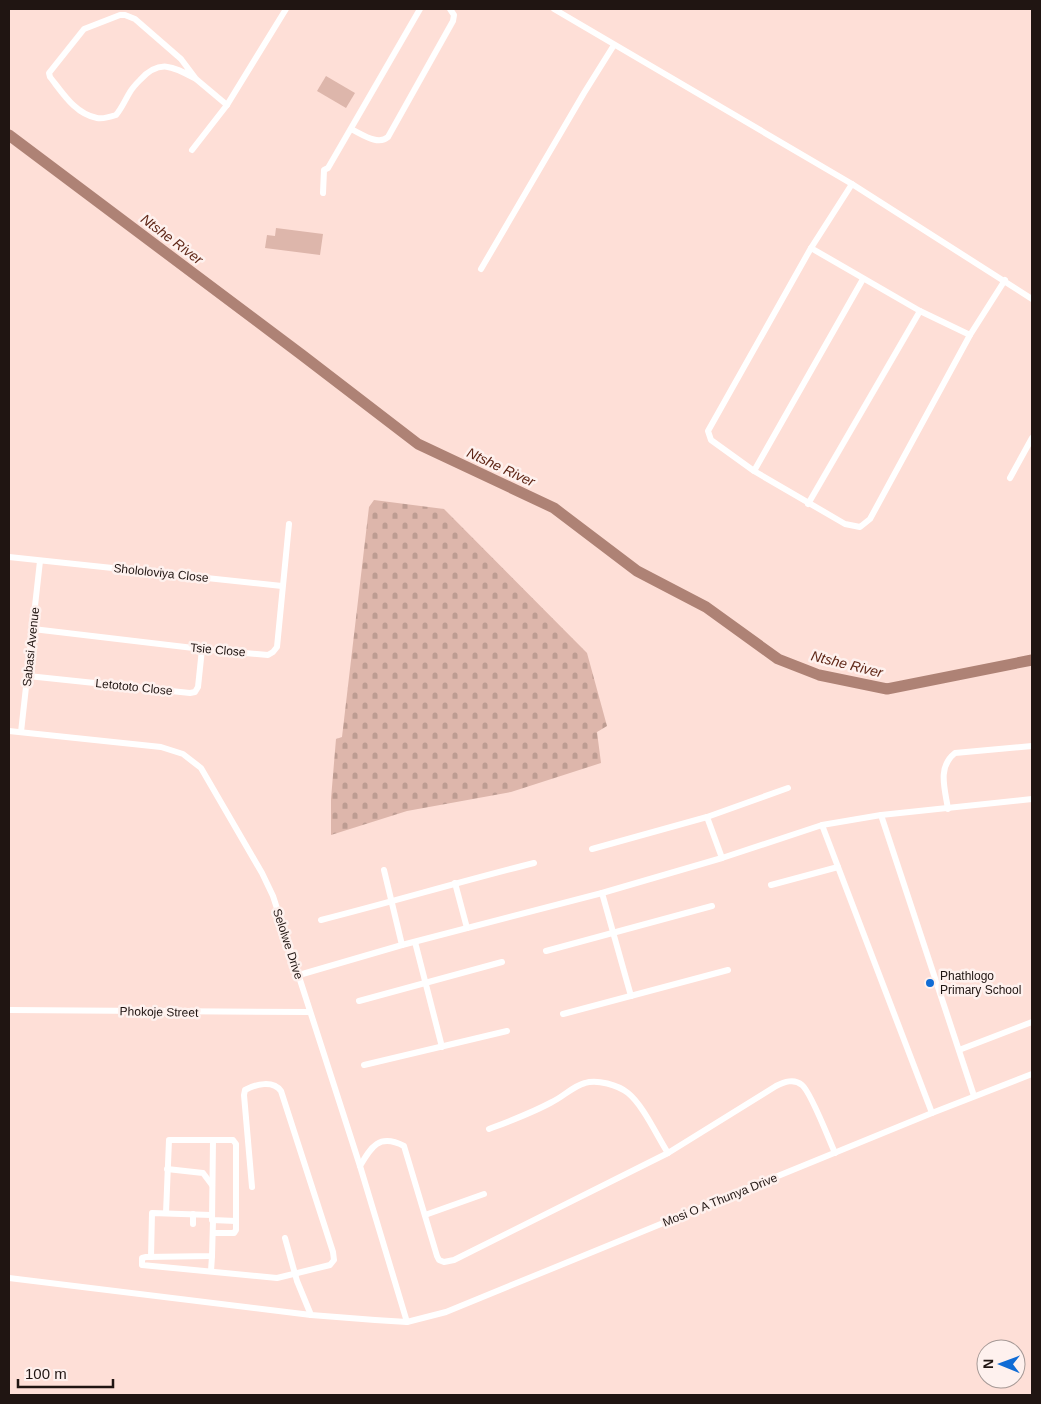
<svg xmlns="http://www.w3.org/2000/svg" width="1041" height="1404" font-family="Helvetica,sans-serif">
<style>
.grass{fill:#ddb6ab}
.cemetery{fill:url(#cemetery-stones)}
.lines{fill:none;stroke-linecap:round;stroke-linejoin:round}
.river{stroke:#ae8275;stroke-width:11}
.minor{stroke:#fff;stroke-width:6}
.poi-dot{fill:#106cd5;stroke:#fef1ee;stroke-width:2}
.labels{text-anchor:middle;stroke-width:5;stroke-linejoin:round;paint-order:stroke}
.street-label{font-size:12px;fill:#201512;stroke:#fef1ee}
.poi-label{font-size:12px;fill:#201512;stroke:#fef1ee;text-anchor:start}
.water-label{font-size:14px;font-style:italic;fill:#5f2616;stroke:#fef1ee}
</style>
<defs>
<pattern id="cemetery-stones" width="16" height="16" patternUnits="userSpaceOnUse" patternTransform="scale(1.25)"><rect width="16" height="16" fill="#ddb6ab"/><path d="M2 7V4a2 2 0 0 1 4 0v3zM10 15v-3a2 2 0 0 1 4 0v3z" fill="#bd9c92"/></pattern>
</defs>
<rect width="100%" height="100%" fill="#fedfd7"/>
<g class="grass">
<polygon points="326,76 355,93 346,108 317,91"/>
<polygon points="276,228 323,234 320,255 265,248 267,235 275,236"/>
</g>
<polygon class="cemetery" points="374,500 444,509 587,653 607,726 597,732 601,763 511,792 407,811 331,835 331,799 336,739 342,737 369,507"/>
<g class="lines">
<polyline class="river" points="9,135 302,355 418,444 554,508 637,571 706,607 778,659 819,675 887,689 1032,660"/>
<g class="minor">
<polyline points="554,9 852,184 1032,299"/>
<path d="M196 79C174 67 160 58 140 80 137 83 133 87 130 92 125 100 122 108 116 115 110 117 103 119 97 118 75 114 62 92 50 77L49 73 84 29 120 15H125L135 19 181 59 196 79 227 105"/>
<path d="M351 129C362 134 378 146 388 137L453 21 454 15 450 9"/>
<polyline points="192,150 227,105 286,9"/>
<polyline points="852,184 811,248 708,431 711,440 754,471 845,524 860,527 870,519 970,335 1005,280"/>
<polyline points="323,193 324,170 328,168 420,9"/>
<polyline points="811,248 920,311 970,335"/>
<polyline points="481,269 584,93 614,45"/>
<polyline points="754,471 863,279"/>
<polyline points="1010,478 1032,438"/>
<polyline points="808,504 920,311"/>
<polyline points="9,557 282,586"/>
<polyline points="33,629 202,649 268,655 273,652 277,647 289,524"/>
<polyline points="28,676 190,693 195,692 198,687 202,649"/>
<polyline points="9,731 161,747 183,754 201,768 262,873 273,896 360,1166 407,1322"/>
<polyline points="21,732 40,561"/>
<path d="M948 809C945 789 937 767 955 753L1032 746"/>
<polyline points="881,815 974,1096"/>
<polyline points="707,817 722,858"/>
<polyline points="822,825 932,1113"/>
<polyline points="592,849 707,817 788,788"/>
<polyline points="384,870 402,945"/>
<polyline points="455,883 467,928"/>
<polyline points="771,885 838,867"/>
<polyline points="602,893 631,996"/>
<path d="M321 920C392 902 462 881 534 863"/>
<polyline points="415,942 442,1047"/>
<polyline points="546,951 712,906"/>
<polyline points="299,975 402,945 602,893 722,858 822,825 881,815 1032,799"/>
<polyline points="359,1001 502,962"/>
<polyline points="9,1010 310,1012"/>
<polyline points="563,1014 728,970"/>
<polyline points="959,1050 1032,1022"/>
<polyline points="364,1065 507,1031"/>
<path d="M489 1129C510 1121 532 1113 552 1102 563 1097 573 1086 585 1083 597 1079 618 1085 628 1093 643 1105 657 1136 668 1153"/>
<polyline points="213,1140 212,1220 236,1221"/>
<path d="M360 1166C371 1147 379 1133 404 1146L437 1256 439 1260 444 1262 454 1260 668 1153 776 1086C784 1082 794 1078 802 1085 811 1092 829 1140 835 1153"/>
<polyline points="167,1169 203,1173 212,1185"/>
<polyline points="166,1213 169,1140 233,1140 236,1144 236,1230 234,1233 213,1233"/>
<polyline points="193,1214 193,1224"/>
<polyline points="425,1215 484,1194"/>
<path d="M213 1221 212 1256 146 1257 142 1258V1265L277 1278 330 1265 334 1260 333 1252 281 1091C273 1080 256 1084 245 1090L244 1095 252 1187"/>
<polyline points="285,1238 297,1281 311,1315"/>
<polyline points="151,1257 152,1213 211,1215"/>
<polyline points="211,1271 212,1256"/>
<polyline points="9,1278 311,1315 375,1320 407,1322 446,1312 932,1113 1032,1074"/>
</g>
</g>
<circle class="poi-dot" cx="930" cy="983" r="5"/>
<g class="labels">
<g class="street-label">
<text transform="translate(161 573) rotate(6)" y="4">Shololoviya Close</text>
<text transform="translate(31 647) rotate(-84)" y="4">Sabasi Avenue</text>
<text transform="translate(218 650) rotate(5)" y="4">Tsie Close</text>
<text transform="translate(134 687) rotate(6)" y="4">Letototo Close</text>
<text transform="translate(288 944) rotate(72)" y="4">Selolwe Drive</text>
<text transform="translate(159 1012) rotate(1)" y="4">Phokoje Street</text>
<text transform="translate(720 1200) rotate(-22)" y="4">Mosi O A Thunya Drive</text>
</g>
<g class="poi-label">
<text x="940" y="980">Phathlogo<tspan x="940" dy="14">Primary School</tspan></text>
</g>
<g class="water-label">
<text transform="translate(172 239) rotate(37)" y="5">Ntshe River</text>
<text transform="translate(501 467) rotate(25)" y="5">Ntshe River</text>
<text transform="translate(847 664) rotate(14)" y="5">Ntshe River</text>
</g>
</g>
<rect width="1041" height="1404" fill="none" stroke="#201512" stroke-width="20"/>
<g transform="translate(1001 1364) rotate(271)"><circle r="24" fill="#fef1ee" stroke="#a59996"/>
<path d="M0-4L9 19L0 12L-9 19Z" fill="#106cd5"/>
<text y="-8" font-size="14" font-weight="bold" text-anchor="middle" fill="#201512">N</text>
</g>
<path d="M18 1379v8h95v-8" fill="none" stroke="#201512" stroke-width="2.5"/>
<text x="25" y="1379" font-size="15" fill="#201512" stroke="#fef1ee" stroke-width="4" paint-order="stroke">100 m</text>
</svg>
